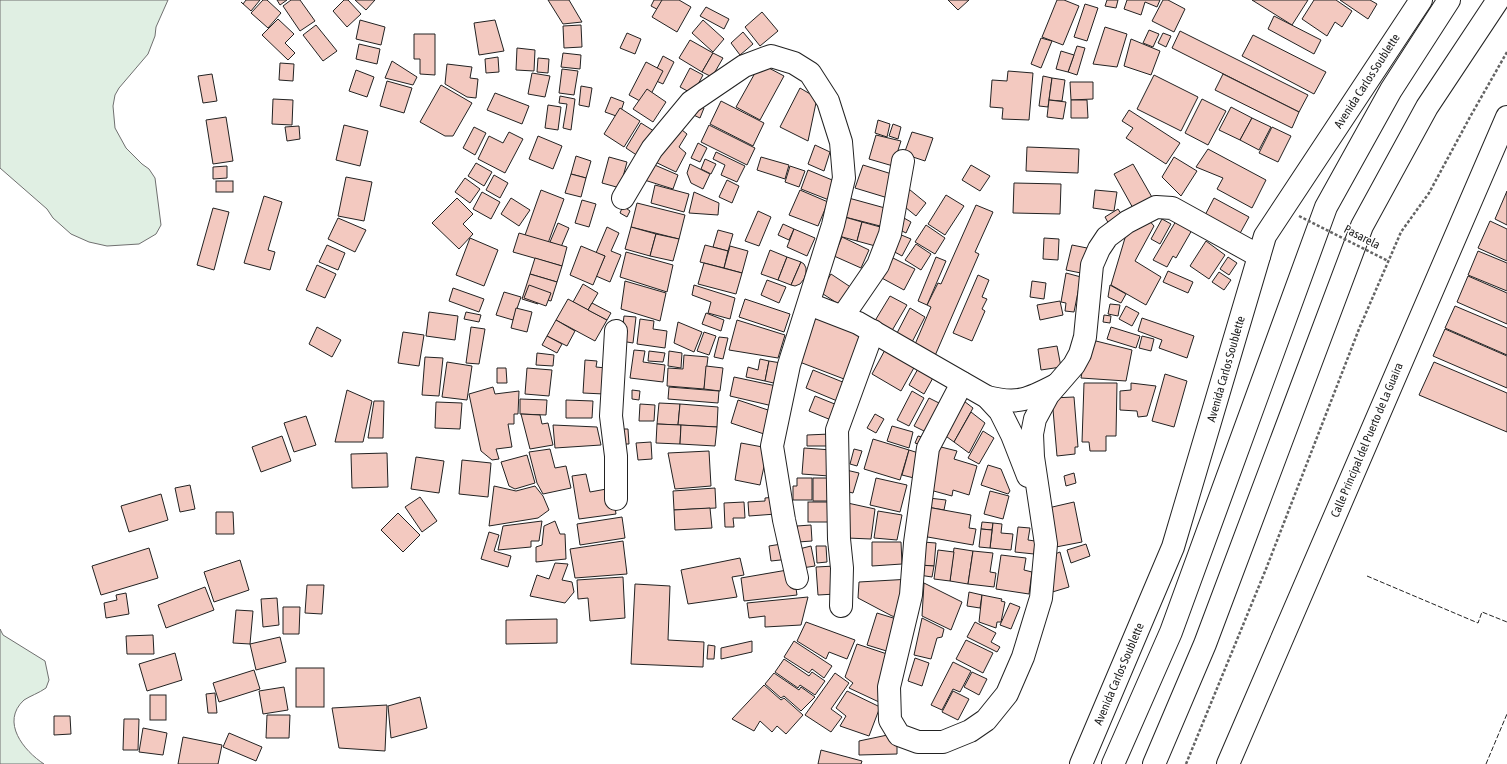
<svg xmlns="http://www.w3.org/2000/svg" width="1507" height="764" font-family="'Asap Condensed',sans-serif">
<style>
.green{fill:#e0efe3;stroke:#6f6f6f}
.building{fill:#f3c9c0;stroke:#222}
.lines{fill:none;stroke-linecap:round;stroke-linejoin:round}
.minor-casing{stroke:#222;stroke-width:24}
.major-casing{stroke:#222;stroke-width:24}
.path{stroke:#646464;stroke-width:2.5;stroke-dasharray:3 2;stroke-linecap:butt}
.minor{stroke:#fff;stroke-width:22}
.major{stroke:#fff;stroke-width:22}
.path-bridge{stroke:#646464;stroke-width:2.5;stroke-dasharray:3 2;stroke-linecap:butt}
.fence{stroke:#222;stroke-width:1;stroke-dasharray:5 2;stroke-linecap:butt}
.labels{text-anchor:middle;stroke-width:3;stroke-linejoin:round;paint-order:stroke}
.street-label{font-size:12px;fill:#222;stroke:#fff}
</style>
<rect width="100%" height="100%" fill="#fff"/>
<g class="green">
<polygon points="0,0 168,0 156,27 155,36 148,54 119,88 115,95 113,106 115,128 126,148 142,164 149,169 155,178 161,225 156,234 139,244 107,246 89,242 71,234 53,218 47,209 0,168"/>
<path d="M0 629 3 635 45 661 49 680 46 688C39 693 30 696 24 700 0 722 24 751 44 764H0Z"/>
</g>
<g class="building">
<polygon points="246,0 260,0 251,11 241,2 243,4"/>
<polygon points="263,0 267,0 281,13 268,28 251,13"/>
<polygon points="277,0 287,0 280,5"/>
<polygon points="291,0 300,0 315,21 300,31 283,6"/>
<polygon points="344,0 348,0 361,14 347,27 333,11"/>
<polygon points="355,0 375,0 366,10"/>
<polygon points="548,0 569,0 582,22 563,24"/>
<polygon points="654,0 676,0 668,15 651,6"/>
<polygon points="662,0 679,0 691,7 677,32 652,17"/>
<polygon points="948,0 969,0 958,10"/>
<polygon points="1057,0 1064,0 1079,6 1063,45 1042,37"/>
<polygon points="1107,0 1118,0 1116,8 1105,6"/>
<polygon points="1127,0 1160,0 1157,7 1145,2 1141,15 1124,9"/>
<polygon points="1163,0 1168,0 1185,9 1174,32 1152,21"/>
<polygon points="1252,0 1308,0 1292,25"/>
<polygon points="1314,0 1336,0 1352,11 1342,27 1335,22 1327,36 1302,19"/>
<polygon points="1340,0 1370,0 1377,4 1368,19"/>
<polygon points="1085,4 1098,8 1087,41 1074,37"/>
<polygon points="706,7 729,19 724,29 700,16"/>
<polygon points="762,12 778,31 760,46 745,27"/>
<polygon points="1274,16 1321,40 1314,54 1268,29"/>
<polygon points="278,19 294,34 285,43 295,53 288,60 262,35"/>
<polygon points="360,20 385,27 381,45 356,39"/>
<polygon points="495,20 504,51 479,55 474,23"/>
<polygon points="703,20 724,39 713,52 692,33"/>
<polygon points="316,25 337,51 323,61 303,35"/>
<polygon points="581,25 582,47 564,48 563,26"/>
<polygon points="1105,27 1127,34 1117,67 1093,64"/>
<polygon points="1149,30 1159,34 1153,47 1143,43"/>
<polygon points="1180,31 1308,95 1299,112 1172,48"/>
<polygon points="743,32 753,44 740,55 731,43"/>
<polygon points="627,33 641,39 635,54 620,48"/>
<polygon points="1163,33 1171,36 1166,47 1158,43"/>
<polygon points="414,34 435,34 435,75 420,74 420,59 414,59"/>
<polygon points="1253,35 1326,72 1314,94 1242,56"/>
<polygon points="1041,38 1052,41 1041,68 1031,64"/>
<polygon points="1131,39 1160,51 1151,75 1124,66"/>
<polygon points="690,40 713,53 702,72 679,58"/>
<polygon points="359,44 380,49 377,64 356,59"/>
<polygon points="1077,46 1085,48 1077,75 1068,72"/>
<polygon points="517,48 535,50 534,71 516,70"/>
<polygon points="1061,51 1074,55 1068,72 1056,69"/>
<polygon points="563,53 581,55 580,69 561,67"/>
<polygon points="713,53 723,58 712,77 702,72"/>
<polygon points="663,56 674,62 663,84 652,79"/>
<polygon points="498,57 499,72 486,73 485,59"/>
<polygon points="538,58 549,59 548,73 537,72"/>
<polygon points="392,61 417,77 413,85 385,78"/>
<polygon points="646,62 663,71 651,94 649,106 629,95"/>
<polygon points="280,63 294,64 293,81 279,80"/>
<polygon points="447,64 472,67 470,78 478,79 476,98 467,97 445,84"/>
<polygon points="767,67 784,76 760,120 736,107 755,73"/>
<polygon points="690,68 703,75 693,94 680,87"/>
<polygon points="562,69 578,71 574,95 559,93"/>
<polygon points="356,70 374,77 367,97 349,91"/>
<polygon points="1008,71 1033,73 1029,120 1002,119 1003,108 990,107 992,80 1007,81"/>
<polygon points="532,73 550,76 545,97 528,94"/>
<polygon points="212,74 217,101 203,103 198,76"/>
<polygon points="1223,74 1299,112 1292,128 1215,90"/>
<polygon points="1154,75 1198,97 1181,131 1137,109"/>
<polygon points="1043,76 1052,78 1048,107 1039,106"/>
<polygon points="1052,78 1065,80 1062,101 1049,100"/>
<polygon points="387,81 412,88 404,113 380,106"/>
<polygon points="1070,82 1093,82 1093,99 1071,100"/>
<polygon points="441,85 472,103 453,136 445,136 420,122"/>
<polygon points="581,86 592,88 589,107 579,105"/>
<polygon points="800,88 817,98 808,141 780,127"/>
<polygon points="647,89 666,102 653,122 633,109"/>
<polygon points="495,93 529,106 522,124 487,110"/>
<polygon points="560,96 575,99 571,130 563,128 567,104 559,103"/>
<polygon points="611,97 624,102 619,117 605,112"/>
<polygon points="273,99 293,100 292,125 272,124"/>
<polygon points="1202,99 1226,111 1208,145 1185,133"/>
<polygon points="1049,100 1066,102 1063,119 1047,117"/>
<polygon points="1071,100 1087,100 1088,118 1071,118"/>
<polygon points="721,101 764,123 753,146 710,124"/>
<polygon points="693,103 704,108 700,118 689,113"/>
<polygon points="548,105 561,107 558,130 545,128"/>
<polygon points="1231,107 1252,118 1240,140 1219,130"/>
<polygon points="620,108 640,121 624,147 604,134"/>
<polygon points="1129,110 1180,143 1166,164 1126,138 1133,128 1122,121"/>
<polygon points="226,117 233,161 213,164 206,120"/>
<polygon points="1252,118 1271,127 1259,150 1240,140"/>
<polygon points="878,120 890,124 887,137 875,133"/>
<polygon points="641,123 657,133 641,158 626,148"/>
<polygon points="893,124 901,127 898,139 889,136"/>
<polygon points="344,125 368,131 360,166 336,160"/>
<polygon points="709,125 755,148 747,165 701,142"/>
<polygon points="299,126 300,139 287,141 285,127"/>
<polygon points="677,126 687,134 679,147 686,153 676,172 649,159"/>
<polygon points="474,127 486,133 475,155 463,148"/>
<polygon points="1272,127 1291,136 1278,162 1259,153"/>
<polygon points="509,132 523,139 505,173 478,159 489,136 503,143"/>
<polygon points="912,132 933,138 925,161 904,154"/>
<polygon points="876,135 901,141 893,166 869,159"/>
<polygon points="538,136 562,146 553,169 529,159"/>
<polygon points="698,143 707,148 700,162 691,158"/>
<polygon points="815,145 830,152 824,171 808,164"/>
<polygon points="1027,147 1079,149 1078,173 1026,171"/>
<polygon points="1208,149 1266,180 1252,208 1217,189 1223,178 1196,167"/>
<polygon points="716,152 745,166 737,182 721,175 725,165 713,159"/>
<polygon points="576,156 591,161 586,178 571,174"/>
<polygon points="609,157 627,162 620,188 602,183"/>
<polygon points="761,157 789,165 785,179 757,170"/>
<polygon points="1174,157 1197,171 1181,196 1162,177"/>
<polygon points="705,159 716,164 711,174 701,169"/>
<polygon points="476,163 492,172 484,186 468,176"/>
<polygon points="650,163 678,175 673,189 638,178"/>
<polygon points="690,164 710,174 703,189 691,183 687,173"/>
<polygon points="1133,164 1153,199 1134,210 1114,174"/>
<polygon points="863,165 895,175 888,198 855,188"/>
<polygon points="971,165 990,176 980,191 962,180"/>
<polygon points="227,166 227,178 213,179 213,167"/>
<polygon points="790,166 805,171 799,187 785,182"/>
<polygon points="808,170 837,182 829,200 801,189"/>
<polygon points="571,174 586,178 581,197 565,193"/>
<polygon points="494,175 508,183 500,198 486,190"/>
<polygon points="346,177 372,182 364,221 338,216"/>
<polygon points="465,178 480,189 470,203 455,192"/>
<polygon points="727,180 739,186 732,203 719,197"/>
<rect x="216" y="181" width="17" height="11"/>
<polygon points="1014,183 1061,184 1060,214 1013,213"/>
<polygon points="655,185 689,194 684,212 651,203"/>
<polygon points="904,185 926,203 916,216 900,203"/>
<polygon points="541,190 564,199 547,246 524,238"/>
<polygon points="800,190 828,202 818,226 789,215"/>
<polygon points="1095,190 1117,192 1114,211 1093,208"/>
<polygon points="1507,191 1507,225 1495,219"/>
<polygon points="482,192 500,202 491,219 473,209"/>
<polygon points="694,192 719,203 718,215 689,213"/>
<polygon points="946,195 964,206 945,235 928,224"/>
<polygon points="264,196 282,202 268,250 275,252 270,270 244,263"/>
<polygon points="845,197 885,208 880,226 841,216"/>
<polygon points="457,198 473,214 463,224 473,234 459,249 432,223"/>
<polygon points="511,198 530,210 519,226 501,214"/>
<polygon points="1214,198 1249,217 1238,237 1203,219"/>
<polygon points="582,200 596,204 589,227 575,223"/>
<polygon points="637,203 685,215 679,239 631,227"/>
<polygon points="976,205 993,212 975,252 979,254 934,358 913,349 931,307 927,305 938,283 941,284"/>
<polygon points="623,206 630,211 627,217 620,213"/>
<polygon points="213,208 229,212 214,270 197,265"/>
<polygon points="1118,209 1125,220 1111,228 1105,217"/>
<polygon points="758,211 771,217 759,246 745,241"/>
<polygon points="841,216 862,222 857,241 835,235"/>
<polygon points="338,218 366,230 355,252 328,239"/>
<polygon points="904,218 911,222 906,233 898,229"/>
<polygon points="1147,218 1154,226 1135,261 1161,277 1146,305 1111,285 1125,238"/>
<polygon points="1162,219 1171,224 1160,244 1151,239"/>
<polygon points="1176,221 1192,230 1176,258 1173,256 1167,267 1153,260"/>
<polygon points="1490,221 1507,229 1507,261 1478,248"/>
<polygon points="862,222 884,228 879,247 857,241"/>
<polygon points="558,223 569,228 561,247 550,242"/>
<polygon points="783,224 794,229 789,240 778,235"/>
<polygon points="926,225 945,238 935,254 915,242"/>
<polygon points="607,227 619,233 611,251 621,255 610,282 596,276 605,256 596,253"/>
<polygon points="631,227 656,234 650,256 625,249"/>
<polygon points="794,229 815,238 807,256 787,247"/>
<polygon points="718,230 733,234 728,251 713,247"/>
<polygon points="519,233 567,247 562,266 513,252"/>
<polygon points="656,234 679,239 673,261 650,256"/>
<polygon points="899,234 911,239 902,256 891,250"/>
<polygon points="842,237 869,250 861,268 834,256"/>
<polygon points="470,238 498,250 484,286 456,275"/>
<polygon points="1044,238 1059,239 1058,260 1043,259"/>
<polygon points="1206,241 1225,255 1209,279 1190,266"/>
<polygon points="916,244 931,254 921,270 905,260"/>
<polygon points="327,245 345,253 338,270 319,262"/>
<polygon points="705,245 728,251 724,268 700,262"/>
<polygon points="1072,245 1092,249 1086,274 1066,270"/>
<polygon points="581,246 605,256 593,285 570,275"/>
<polygon points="730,246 748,251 742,273 724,268"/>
<polygon points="770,250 787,257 778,280 761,274"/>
<polygon points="1478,251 1507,263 1507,291 1468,275"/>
<polygon points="626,252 673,265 667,292 620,277"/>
<polygon points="889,256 915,269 904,290 878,276"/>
<polygon points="787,257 801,262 791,285 778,280"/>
<polygon points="936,257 946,261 927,305 918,301"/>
<polygon points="1228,257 1237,263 1229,275 1220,269"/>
<polygon points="535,258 562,266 557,282 530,274"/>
<polygon points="801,262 804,264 806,268 806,273 804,279 800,284 795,286 791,285"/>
<polygon points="704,263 742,273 736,294 698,284"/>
<polygon points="317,265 336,274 325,298 306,290"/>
<polygon points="1168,271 1193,282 1188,293 1163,282"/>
<polygon points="1219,272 1231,280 1224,290 1212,282"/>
<polygon points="1066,273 1081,277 1074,312 1065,311 1066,303 1061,302"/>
<polygon points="530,274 557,282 551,301 539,298 538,304 522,299"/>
<polygon points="831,274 852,288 840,305 820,292"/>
<polygon points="978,275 989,280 982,297 987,299 982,309 985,311 972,341 953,333"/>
<polygon points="1468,276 1507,293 1507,324 1457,302"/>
<polygon points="767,280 786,287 779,303 761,295"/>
<polygon points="625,281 666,293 660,321 621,309"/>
<polygon points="1032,281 1046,283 1044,299 1030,297"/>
<polygon points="583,284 598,293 588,310 573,302"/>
<polygon points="529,285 551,293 546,306 524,298"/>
<polygon points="694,285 735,298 730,319 708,313 711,302 692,295"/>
<polygon points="1110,285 1126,294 1121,303 1108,297"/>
<polygon points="453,288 484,299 479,312 449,301"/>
<polygon points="504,292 521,297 513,320 496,315"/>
<polygon points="890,296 907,305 890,334 873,324"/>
<polygon points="568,299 607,320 595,341 556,320"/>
<polygon points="745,299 790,314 784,332 739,317"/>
<polygon points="1060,301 1063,315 1040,320 1037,305"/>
<polygon points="592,303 611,313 607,320 588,310"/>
<polygon points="1110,304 1120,305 1118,316 1108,314"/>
<polygon points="1126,306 1139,313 1132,326 1119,319"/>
<polygon points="1455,306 1507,328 1507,355 1445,328"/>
<polygon points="516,308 532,312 527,332 511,328"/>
<polygon points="910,308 925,317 911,344 896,335"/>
<polygon points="429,312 458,316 455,340 426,336"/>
<polygon points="466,312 481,315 479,322 464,319"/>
<polygon points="706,313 724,320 721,331 702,324"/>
<polygon points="816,314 862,333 844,379 797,361"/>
<polygon points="1104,315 1111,316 1110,323 1103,322"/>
<polygon points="624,316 636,317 633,343 621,341"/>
<polygon points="1142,318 1194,336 1187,358 1159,348 1162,340 1138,331"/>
<polygon points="640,319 654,321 653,329 667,331 665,348 637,344"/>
<polygon points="556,320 575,331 567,346 547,336"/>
<polygon points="737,320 785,335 778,358 729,350"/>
<polygon points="678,322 702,332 694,352 674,343"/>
<polygon points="317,327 341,340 332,357 309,344"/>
<polygon points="471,327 485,329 479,364 466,363"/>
<polygon points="1111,327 1140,336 1136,348 1107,339"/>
<polygon points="1445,329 1507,356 1507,388 1433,356"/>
<polygon points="403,332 424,335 419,366 398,363"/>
<polygon points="704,332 716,336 709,355 697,351"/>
<polygon points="547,336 562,344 557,353 542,345"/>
<polygon points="1142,336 1154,339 1151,351 1139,348"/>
<polygon points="719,337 728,338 723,359 714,357"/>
<polygon points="1088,339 1132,350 1126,381 1081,378"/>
<polygon points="1057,346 1061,367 1041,370 1038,349"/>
<polygon points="886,348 916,364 901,391 872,374"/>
<polygon points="634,350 645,351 643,362 665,365 663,382 630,378"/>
<polygon points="649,351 665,353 663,362 648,361"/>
<polygon points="669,351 682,353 681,368 668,366"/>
<polygon points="537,353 554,355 553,366 536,365"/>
<polygon points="684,355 708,357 704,389 667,386 668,368 683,369"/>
<polygon points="425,357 443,358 439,396 422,395"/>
<polygon points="760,359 769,361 765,381 746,377 748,367 758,370"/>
<polygon points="585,360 597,361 596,367 606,368 604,394 583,393"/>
<polygon points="769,361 787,364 782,385 765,381"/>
<polygon points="447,362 472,366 467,400 442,397"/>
<polygon points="1434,362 1507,393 1507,432 1419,395"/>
<polygon points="706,366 723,368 720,391 704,389"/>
<polygon points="919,367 934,376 924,394 909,385"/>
<polygon points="497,368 506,368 507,383 497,383"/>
<polygon points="527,368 552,370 549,396 525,394"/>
<polygon points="813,370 850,385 842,403 806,388"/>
<polygon points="1165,374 1187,381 1174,427 1152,421"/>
<polygon points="734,377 781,387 777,407 730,396"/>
<polygon points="1084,383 1117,383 1116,436 1106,436 1106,451 1090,451 1089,442 1082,442"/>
<polygon points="1131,383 1156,386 1147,416 1138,417 1137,411 1120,410 1120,391 1131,390"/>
<polygon points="493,387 495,394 519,391 518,414 514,414 514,424 508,424 512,447 496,449 499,459 492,460 481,451 469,394"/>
<polygon points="669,387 719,391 718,403 668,399"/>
<polygon points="347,390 372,401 363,442 335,442"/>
<polygon points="632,390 640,391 639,400 632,399"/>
<polygon points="912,391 924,398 909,426 897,420"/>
<polygon points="815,396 842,407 836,422 809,411"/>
<polygon points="1074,397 1078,447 1075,447 1075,454 1057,456 1052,398"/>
<polygon points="929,398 941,404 926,432 914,426"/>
<polygon points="960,398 973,408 954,442 943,434"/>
<polygon points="520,399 547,400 546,415 520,414"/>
<polygon points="566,400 593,401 592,418 566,418"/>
<polygon points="738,400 774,412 767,435 731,423"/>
<polygon points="374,401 384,401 383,438 368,438"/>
<polygon points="436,402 462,403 460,429 435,428"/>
<polygon points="659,403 680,404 678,425 657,424"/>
<polygon points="640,404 655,405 654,421 639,421"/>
<polygon points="680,404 718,407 717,427 678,425"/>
<polygon points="971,412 985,423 969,453 954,442"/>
<polygon points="521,414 540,415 542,424 548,423 553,445 530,449"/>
<polygon points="875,414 884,419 876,433 867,428"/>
<polygon points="306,416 316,445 294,452 284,423"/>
<polygon points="657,424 681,425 680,444 656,443"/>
<polygon points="553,425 597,427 601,445 555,448"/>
<polygon points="681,425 717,427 715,446 680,444"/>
<polygon points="892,426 913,432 909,448 887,441"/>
<polygon points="620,429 628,429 629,444 621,444"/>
<polygon points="983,431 994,438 979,464 968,458"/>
<polygon points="830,434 830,446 807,446 807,435"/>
<polygon points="282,436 291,461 261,472 252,447"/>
<polygon points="918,436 926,438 924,446 915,443"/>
<polygon points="873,439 909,450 900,480 864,469"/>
<polygon points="651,442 652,459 638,460 636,443"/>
<polygon points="741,443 768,448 760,485 735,480"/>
<polygon points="937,446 957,451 954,459 977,466 969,495 953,490 952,496 930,490"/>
<polygon points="804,448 832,450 829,476 802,474"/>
<polygon points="550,449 555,468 566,466 571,488 543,494 537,483 529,452"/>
<polygon points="854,449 862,451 857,466 850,464"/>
<polygon points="909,450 925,455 918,479 902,475"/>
<polygon points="709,451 711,486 675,489 668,453"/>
<polygon points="387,453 388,487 352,488 351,454"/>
<polygon points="527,455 535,483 515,489 509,486 501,462"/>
<polygon points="416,457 444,461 439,493 411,489"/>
<polygon points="462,460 491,463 488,497 459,494"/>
<polygon points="988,465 1001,469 1010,491 1008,494 981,485"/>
<polygon points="846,470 859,473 853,493 841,490"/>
<polygon points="1074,473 1076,483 1066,486 1064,476"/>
<polygon points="586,474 590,492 612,488 616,514 579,519 572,476"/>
<polygon points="797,478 812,478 812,500 793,500 793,486 797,486"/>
<rect x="813" y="478" width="21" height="23"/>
<polygon points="876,478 907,485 900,512 870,505"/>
<polygon points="190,485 195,509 180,512 175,488"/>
<polygon points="494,486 516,491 535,486 543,496 549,510 538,518 489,526"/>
<polygon points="715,488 716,508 674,510 673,491"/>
<polygon points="990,491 1009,496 1003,519 984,514"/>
<polygon points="161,494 168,520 129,532 121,506"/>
<polygon points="420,497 437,521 422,532 405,507"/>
<polygon points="775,497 776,514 749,516 748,502 765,501 765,498"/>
<polygon points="929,498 946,500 944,510 927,507"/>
<polygon points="744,502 745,518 733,518 734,527 725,527 724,503"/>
<rect x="808" y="502" width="24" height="20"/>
<polygon points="843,502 875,509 871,539 847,538"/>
<polygon points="1074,502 1082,542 1056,547 1048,508"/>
<polygon points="927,507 971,515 969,528 976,529 973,545 922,536"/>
<polygon points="710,508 712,528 675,530 674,510"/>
<polygon points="878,511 902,515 897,540 874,538"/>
<polygon points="216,512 233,512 234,534 216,534"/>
<polygon points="398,513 420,535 403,552 381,530"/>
<polygon points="622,517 625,538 580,545 577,524"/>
<polygon points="542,521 539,541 531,541 531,547 498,550 503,526"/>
<polygon points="555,521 560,534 565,534 566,559 536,562 536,547 542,545 544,526"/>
<polygon points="982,522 993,523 992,530 981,529"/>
<polygon points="993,523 1002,524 1001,533 1013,534 1011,550 990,548"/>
<polygon points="811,525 812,541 798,542 797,526"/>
<polygon points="1018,527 1030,528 1028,540 1035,541 1034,554 1015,552"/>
<polygon points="981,529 992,530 990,548 979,547"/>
<polygon points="489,532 499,535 494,551 511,556 508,567 481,559"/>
<polygon points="623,541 627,574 575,578 570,549"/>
<polygon points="872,542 901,542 902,564 872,566"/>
<polygon points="923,542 936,543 934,566 920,565"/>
<polygon points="788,543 790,559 771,561 769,546"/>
<polygon points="1086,544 1090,556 1071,563 1067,550"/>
<polygon points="811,546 815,566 802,568 799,549"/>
<polygon points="816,546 826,546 827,562 817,563"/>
<polygon points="149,548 158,578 101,595 92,566"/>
<polygon points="954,548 973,551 968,584 950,581"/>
<polygon points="938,550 954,552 950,581 934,579"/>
<polygon points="973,551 993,553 990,572 996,573 994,587 968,584"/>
<polygon points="1060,552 1069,587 1049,593 1055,554"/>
<polygon points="1001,555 1026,558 1024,570 1032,572 1029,594 996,589"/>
<polygon points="740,558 744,575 732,577 737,597 688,604 681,570"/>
<polygon points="240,560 249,590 214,602 204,572"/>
<polygon points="555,563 568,564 562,580 572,582 574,592 565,603 530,596 537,575 549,579"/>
<polygon points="920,565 934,566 932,577 919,575"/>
<polygon points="835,566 836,594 818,595 816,567"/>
<polygon points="793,569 797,595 744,601 741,578"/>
<polygon points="623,577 625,618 590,621 588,598 578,599 577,580"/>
<polygon points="911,579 910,620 892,616 858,598 859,582"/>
<polygon points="924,583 962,602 951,630 922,616"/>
<polygon points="635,584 670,586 668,640 704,642 703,667 631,664"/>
<polygon points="307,585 324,585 322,614 305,613"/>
<polygon points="205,587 214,610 166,628 158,605"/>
<polygon points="969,592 982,595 980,608 967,606"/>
<polygon points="126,593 129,614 106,618 104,603 117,600 116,595"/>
<polygon points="982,595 1002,599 1001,601 1005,602 1001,622 997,622 996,628 979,622"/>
<polygon points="808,597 801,625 765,627 765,616 749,618 747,603"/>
<polygon points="277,598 279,625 263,627 261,599"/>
<polygon points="1010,603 1020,607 1011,629 1000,625"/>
<polygon points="283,607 300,607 299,634 283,634"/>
<polygon points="236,610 253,611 250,644 233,643"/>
<polygon points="877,613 903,621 893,653 867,645"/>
<polygon points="922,618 944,629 942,637 937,638 931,659 914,655"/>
<polygon points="557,619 557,643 506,644 506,620"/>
<polygon points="806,622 855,640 847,659 829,652 826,659 797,641"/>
<polygon points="975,622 996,633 991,642 1000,647 997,652 967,637"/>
<polygon points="153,635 154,654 127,654 126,636"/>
<polygon points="280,637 286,662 256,670 250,644"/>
<polygon points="966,640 993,653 983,673 956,659"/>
<polygon points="752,641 752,652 721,659 721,648"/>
<polygon points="794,641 832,666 824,678 812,669 809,673 784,657"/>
<polygon points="857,644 893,656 879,702 849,688 853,683 845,677"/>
<polygon points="708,645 715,646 714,659 707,659"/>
<polygon points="175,653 182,680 147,691 139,664"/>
<polygon points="915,658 929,663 922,686 908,681"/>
<polygon points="784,659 809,676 812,672 825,681 815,695 800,685 798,688 775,672"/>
<polygon points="953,662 971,671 960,692 953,689 942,710 931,705"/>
<rect x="296" y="668" width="28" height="39"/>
<polygon points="254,670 260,689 219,702 213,683"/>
<polygon points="972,672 987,679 979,695 964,687"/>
<polygon points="774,673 799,690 801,687 815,697 801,711 784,696 781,698 765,684"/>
<polygon points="835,673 849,683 831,709 842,717 831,732 805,715"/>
<polygon points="764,685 781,700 784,698 803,715 786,734 777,726 772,732 760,721 754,731 732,719"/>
<polygon points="284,687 288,710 263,714 259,691"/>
<polygon points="847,691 880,707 869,736 840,726 846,716 836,708"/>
<polygon points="953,691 969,699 958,720 942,712"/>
<polygon points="215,693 217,713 208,713 206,694"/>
<rect x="150" y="695" width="16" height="25"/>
<polygon points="420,697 427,728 391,738 388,706"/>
<polygon points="387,705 385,751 339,748 332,708"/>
<polygon points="267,715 290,715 289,738 266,738"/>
<polygon points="54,716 70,716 71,734 54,735"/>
<polygon points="124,719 139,719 138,750 123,750"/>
<polygon points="143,728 167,733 163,755 139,752"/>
<polygon points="229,733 262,747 256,761 223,747"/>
<polygon points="897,733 897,754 859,755 859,741"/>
<polygon points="183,737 222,745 218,764 178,764"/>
<polygon points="821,750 862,761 861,764 818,764"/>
</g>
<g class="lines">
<g class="minor-casing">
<g id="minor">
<polyline points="623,198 652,149 691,102 744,66 771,56 794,63 810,73 828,101 841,142 844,178 833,225 789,365 772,446 784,520 797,578"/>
<polyline points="809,304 858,323 987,397 1000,411 1012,435 1028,476"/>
<polyline points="843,316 878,265 890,234 903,161"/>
<polyline points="616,331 611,416 616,456 616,499"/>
<polyline points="962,383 928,448 915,543 911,595 889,687 890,720 899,735 918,742 943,742 970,731 986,720 1007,694 1023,657 1041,598 1046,544 1033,457 1032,434 1035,419 1048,395 1074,365 1080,354 1085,337 1092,265 1099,249 1107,237 1127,222 1156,207 1172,208 1259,256"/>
<path d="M987 397C1018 405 1029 399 1056 385"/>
<polyline points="841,606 842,568 839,539 837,430 873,331"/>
<polyline points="1081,764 1173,547 1265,236 1421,0"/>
<polyline points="1228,764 1507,117"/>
</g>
</g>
<g class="major-casing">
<g id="major">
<polyline points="1113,764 1171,632 1326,207 1391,90 1449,0"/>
<polyline points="1154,764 1205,644 1362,226 1427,107 1498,0"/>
</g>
</g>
<polyline class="path" points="1186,764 1266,569 1359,329 1401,232 1429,193 1470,117 1507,52"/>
<use href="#minor" class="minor"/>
<use href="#major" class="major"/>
<polyline class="path-bridge" points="1299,216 1388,261"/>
<g class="fence">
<polyline points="1367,576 1478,623 1482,612 1507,622"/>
<polyline points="1486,764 1507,714"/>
</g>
</g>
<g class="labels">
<g class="street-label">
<text transform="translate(1367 81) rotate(-57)" y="4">Avenida Carlos Soublette</text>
<text transform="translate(1362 237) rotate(27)" y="4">Pasarela</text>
<text transform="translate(1226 369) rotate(-74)" y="4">Avenida Carlos Soublette</text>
<text transform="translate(1367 440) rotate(-67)" y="4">Calle Principal del Puerto de La Guaira</text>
<text transform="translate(1119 674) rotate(-67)" y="4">Avenida Carlos Soublette</text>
</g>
</g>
</svg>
